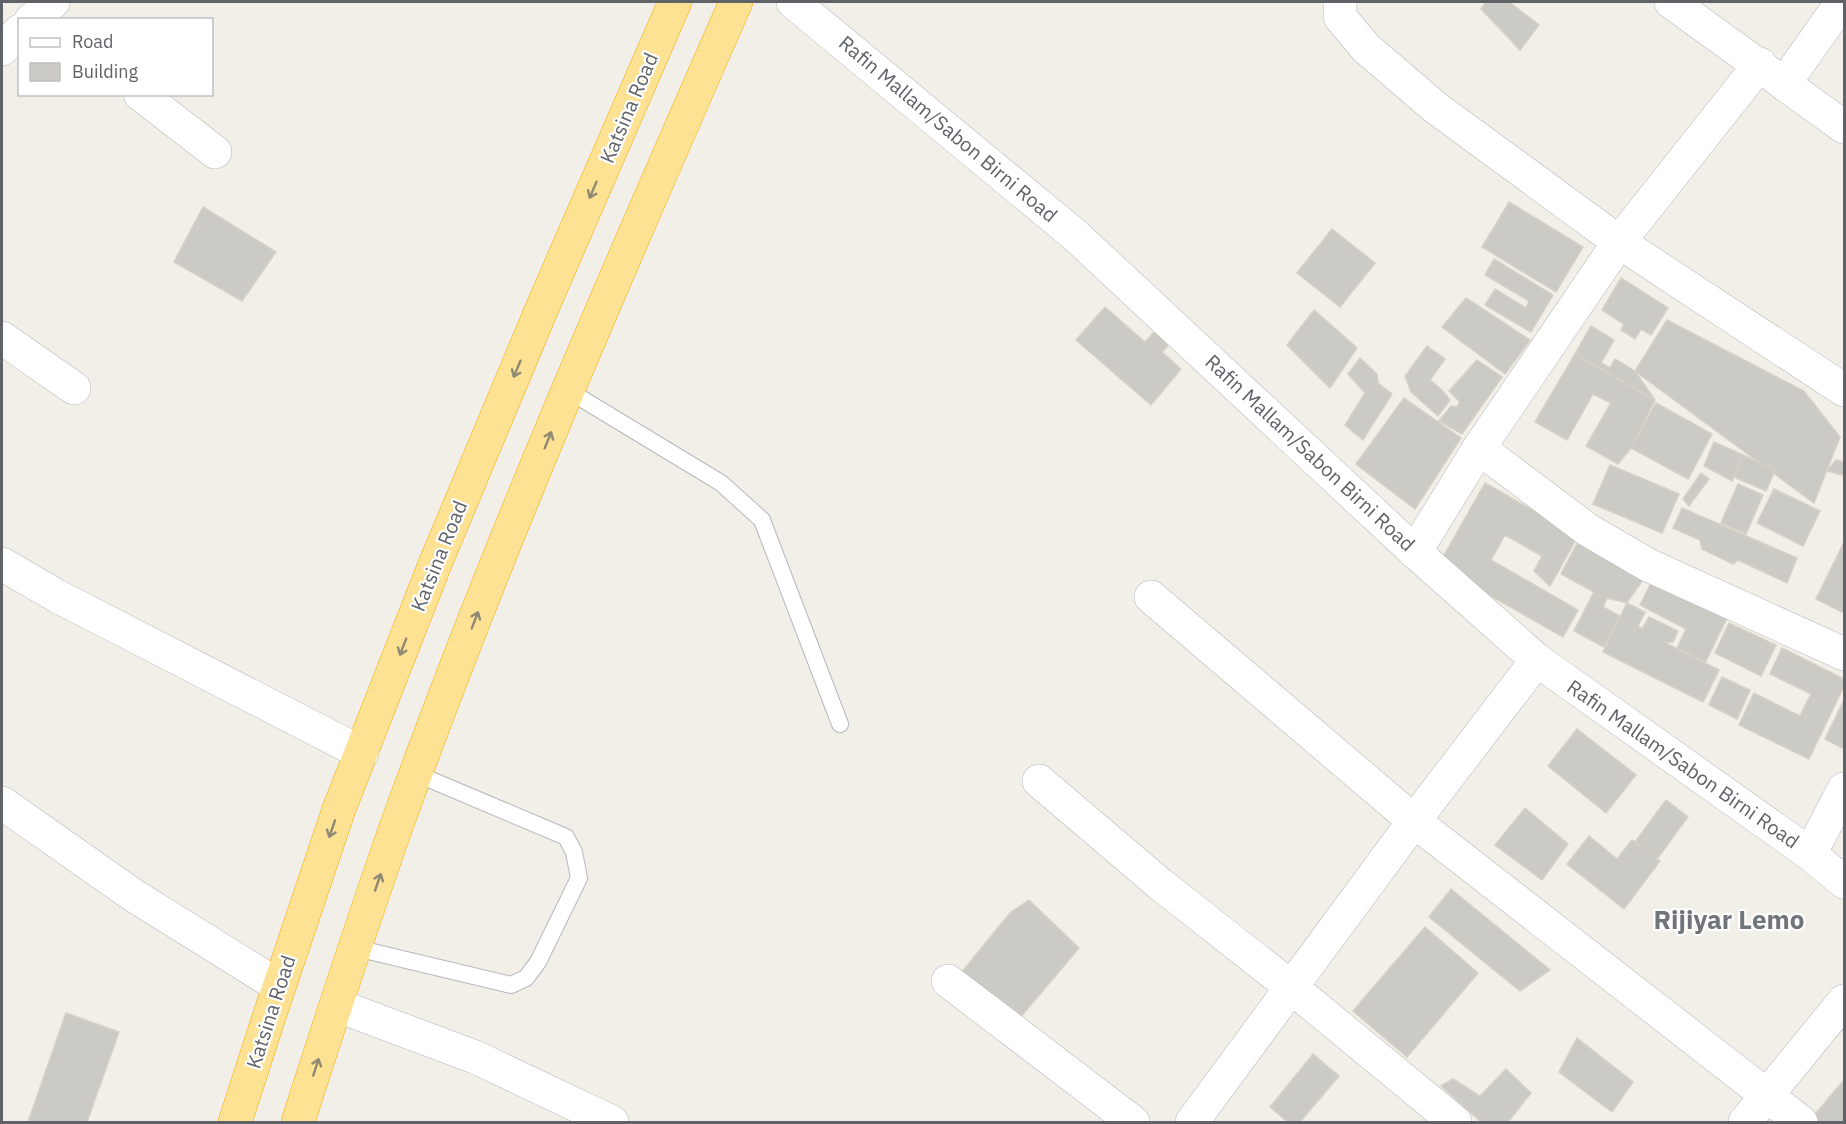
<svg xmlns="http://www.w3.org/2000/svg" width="1846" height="1124" font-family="'IBM Plex Sans',sans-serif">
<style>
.building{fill:#cccac5;stroke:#d6d1c6;stroke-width:1.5}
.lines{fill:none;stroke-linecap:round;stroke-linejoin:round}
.lane-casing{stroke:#b5b8bc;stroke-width:18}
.street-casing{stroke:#b5b8bc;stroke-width:34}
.secondary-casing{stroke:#b6babf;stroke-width:34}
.highway-casing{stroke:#f9ab00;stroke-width:34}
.lane{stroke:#fff;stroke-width:16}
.street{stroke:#fff;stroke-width:33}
.secondary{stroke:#fff;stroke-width:33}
.highway{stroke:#fde293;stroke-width:33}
.oneway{stroke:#8e8975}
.labels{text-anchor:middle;stroke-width:4.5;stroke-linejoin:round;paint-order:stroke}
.street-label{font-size:20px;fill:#5f6368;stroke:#fff}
.district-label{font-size:26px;font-weight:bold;fill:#70757a;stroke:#fff}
</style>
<rect width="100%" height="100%" fill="#f1efe8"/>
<g class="building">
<polygon points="1486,2 1509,2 1539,25 1520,50 1481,9"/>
<polygon points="1509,202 1583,247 1556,292 1482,247"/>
<polygon points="203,207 276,252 242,301 174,262"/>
<polygon points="1332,229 1375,263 1340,307 1297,273"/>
<polygon points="1494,259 1553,295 1531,332 1485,305 1495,289 1526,308 1529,301 1485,275"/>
<polygon points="1621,278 1668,308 1651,335 1641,329 1635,339 1621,330 1624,324 1602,310"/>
<polygon points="1466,298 1530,340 1505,374 1442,327"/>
<polygon points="1105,307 1145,342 1156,330 1171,342 1162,352 1181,369 1151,405 1076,340"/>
<polygon points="1314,310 1357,348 1330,388 1287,345"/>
<polygon points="1667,320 1804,391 1840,437 1814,503 1635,371"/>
<polygon points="1591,326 1614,340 1601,363 1610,368 1615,359 1635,371 1655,400 1575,354"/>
<polygon points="1427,346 1445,359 1430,380 1442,390 1450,400 1438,416 1411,392 1405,376"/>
<polygon points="1575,354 1655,400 1631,448 1618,464 1586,446 1611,403 1593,394 1567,440 1535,422"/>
<polygon points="1360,358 1377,374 1378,383 1392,394 1363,440 1345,425 1365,393 1348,374"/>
<polygon points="1477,360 1502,377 1462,434 1439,421 1451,406 1457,407 1460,402 1449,391"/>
<polygon points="1404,398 1461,438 1415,509 1356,464"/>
<polygon points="1656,403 1712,434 1688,479 1631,448"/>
<polygon points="1714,442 1743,455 1732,481 1704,466"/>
<polygon points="1743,455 1775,470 1766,491 1734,477"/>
<polygon points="1836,460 1844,462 1843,475 1827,471"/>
<polygon points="1610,465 1679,494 1662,533 1593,504"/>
<polygon points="1701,473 1709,479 1689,506 1683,499"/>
<polygon points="1485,483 1578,536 1550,586 1534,571 1542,556 1505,535 1491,560 1578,610 1563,637 1438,566"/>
<polygon points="1738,484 1763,495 1746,534 1721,523"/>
<polygon points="1774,489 1820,511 1803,546 1757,523"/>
<polygon points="1682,508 1797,558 1787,583 1738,560 1733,564 1702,549 1700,540 1673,528"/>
<polygon points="1581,536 1649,571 1627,603 1607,598 1603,607 1620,616 1604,647 1574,631 1594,592 1561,574"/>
<polygon points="1844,542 1844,613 1816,599"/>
<polygon points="1654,577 1728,616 1705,663 1677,648 1686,629 1640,605"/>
<polygon points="1627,603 1645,612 1638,626 1642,629 1649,617 1678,631 1673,642 1664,642 1719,670 1703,702 1603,652"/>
<polygon points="1729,623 1776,645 1761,676 1715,653"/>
<polygon points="1782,648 1844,679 1844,686 1809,759 1739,725 1754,693 1800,716 1811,694 1770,674"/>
<polygon points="1722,677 1750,690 1737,719 1709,705"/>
<polygon points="1844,700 1844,749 1825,739"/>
<polygon points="1577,729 1636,775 1606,813 1548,766"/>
<polygon points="1666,800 1688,817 1657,859 1635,842"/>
<polygon points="1525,808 1568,844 1542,880 1495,845"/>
<polygon points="1589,836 1617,859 1632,840 1660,861 1624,909 1567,864"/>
<polygon points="1451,889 1550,970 1520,991 1429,917"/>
<polygon points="1029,900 1079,948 1019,1019 961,973 1010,913"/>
<polygon points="1425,927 1478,973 1407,1057 1353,1011"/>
<polygon points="66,1013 119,1032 87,1122 28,1122"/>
<polygon points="1577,1038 1633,1082 1612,1112 1559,1072"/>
<polygon points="1313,1054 1339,1076 1300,1122 1288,1122 1270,1107"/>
<polygon points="1506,1069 1531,1093 1508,1122 1481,1122 1441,1086 1453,1079 1480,1096"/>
<polygon points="1844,1080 1844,1122 1815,1122 1811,1119"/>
</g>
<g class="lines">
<g class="lane-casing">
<g id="lane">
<polyline points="569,391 721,483 762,520 840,724"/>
<polyline points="356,948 511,985 526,978 538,962 579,878 574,852 566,837 417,774"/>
</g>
</g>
<g class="street-casing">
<g id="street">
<polyline points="1340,2 1340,17 1366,48 1436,108 1619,242 1844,390"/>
<polyline points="1671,2 1844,127"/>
<polyline points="31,20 53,2"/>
<polyline points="2,49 20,31"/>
<polyline points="1784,84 1842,2"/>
<polyline points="140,94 215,152"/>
<polyline points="2,338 74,388"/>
<polyline points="1479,448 1588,530 1648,565 1844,654"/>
<polyline points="1415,552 1479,448 1619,242 1760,64"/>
<polyline points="2,564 57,596 362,753"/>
<polyline points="1151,597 1414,821 1801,1122"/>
<polyline points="1039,781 1160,884 1291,987 1455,1122"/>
<polyline points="2,803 133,895 279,986"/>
<polyline points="1810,854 1844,789"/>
<polyline points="948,981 1133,1122"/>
<polyline points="336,1005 475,1057 612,1122"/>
<polyline points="1192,1122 1414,821 1537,660"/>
<polyline points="1745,1122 1844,1001"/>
</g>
</g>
<g class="secondary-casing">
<polyline id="secondary" points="793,2 1076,236 1415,552 1537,660 1810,854 1844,882"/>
</g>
<g class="highway-casing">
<g id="highway">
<polyline points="235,1122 267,1023 339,809 435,564 543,306 675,2"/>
<path d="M298 1122C329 1025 361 927 395 830 496 549 616 275 736 2"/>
</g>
</g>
<use href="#lane" class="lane"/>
<use href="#street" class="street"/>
<use href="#secondary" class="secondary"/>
<use href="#highway" class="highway"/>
</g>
<defs><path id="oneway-shaft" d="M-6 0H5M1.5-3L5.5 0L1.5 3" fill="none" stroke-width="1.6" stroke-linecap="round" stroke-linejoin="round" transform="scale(1.5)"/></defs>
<g class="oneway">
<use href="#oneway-shaft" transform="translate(593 190) rotate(113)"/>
<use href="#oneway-shaft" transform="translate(517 369) rotate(113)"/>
<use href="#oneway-shaft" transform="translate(548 440) rotate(-68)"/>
<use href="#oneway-shaft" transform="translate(475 620) rotate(-69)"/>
<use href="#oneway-shaft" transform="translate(403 647) rotate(111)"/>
<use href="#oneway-shaft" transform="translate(332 829) rotate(109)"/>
<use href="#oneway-shaft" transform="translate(378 882) rotate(-71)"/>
<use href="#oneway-shaft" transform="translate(316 1067) rotate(-72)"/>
</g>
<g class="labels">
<g class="street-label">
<text transform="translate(629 108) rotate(-67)" y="7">Katsina Road</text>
<text transform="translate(948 129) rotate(40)" y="7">Rafin Mallam/Sabon Birni Road</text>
<text transform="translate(1310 453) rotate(43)" y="7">Rafin Mallam/Sabon Birni Road</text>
<text transform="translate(439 556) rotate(-68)" y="7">Katsina Road</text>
<text transform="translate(1683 764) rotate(35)" y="7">Rafin Mallam/Sabon Birni Road</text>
<text transform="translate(271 1012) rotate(-72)" y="7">Katsina Road</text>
</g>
<g class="district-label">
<text x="1729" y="929">Rijiyar Lemo</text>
</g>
</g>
<rect width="1846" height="1124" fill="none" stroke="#5f6368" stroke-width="6"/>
<rect x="18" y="18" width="195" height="78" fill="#ffffff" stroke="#bfc1c3" stroke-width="1.5"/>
<rect x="30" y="38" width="30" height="9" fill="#ffffff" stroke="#bfc1c3" stroke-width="1.5"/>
<text x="72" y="48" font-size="18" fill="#5f6368">Road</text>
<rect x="30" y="63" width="30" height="18" fill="#cccac5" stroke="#bfc1c3" stroke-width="1.5"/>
<text x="72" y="78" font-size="18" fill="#5f6368">Building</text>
</svg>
